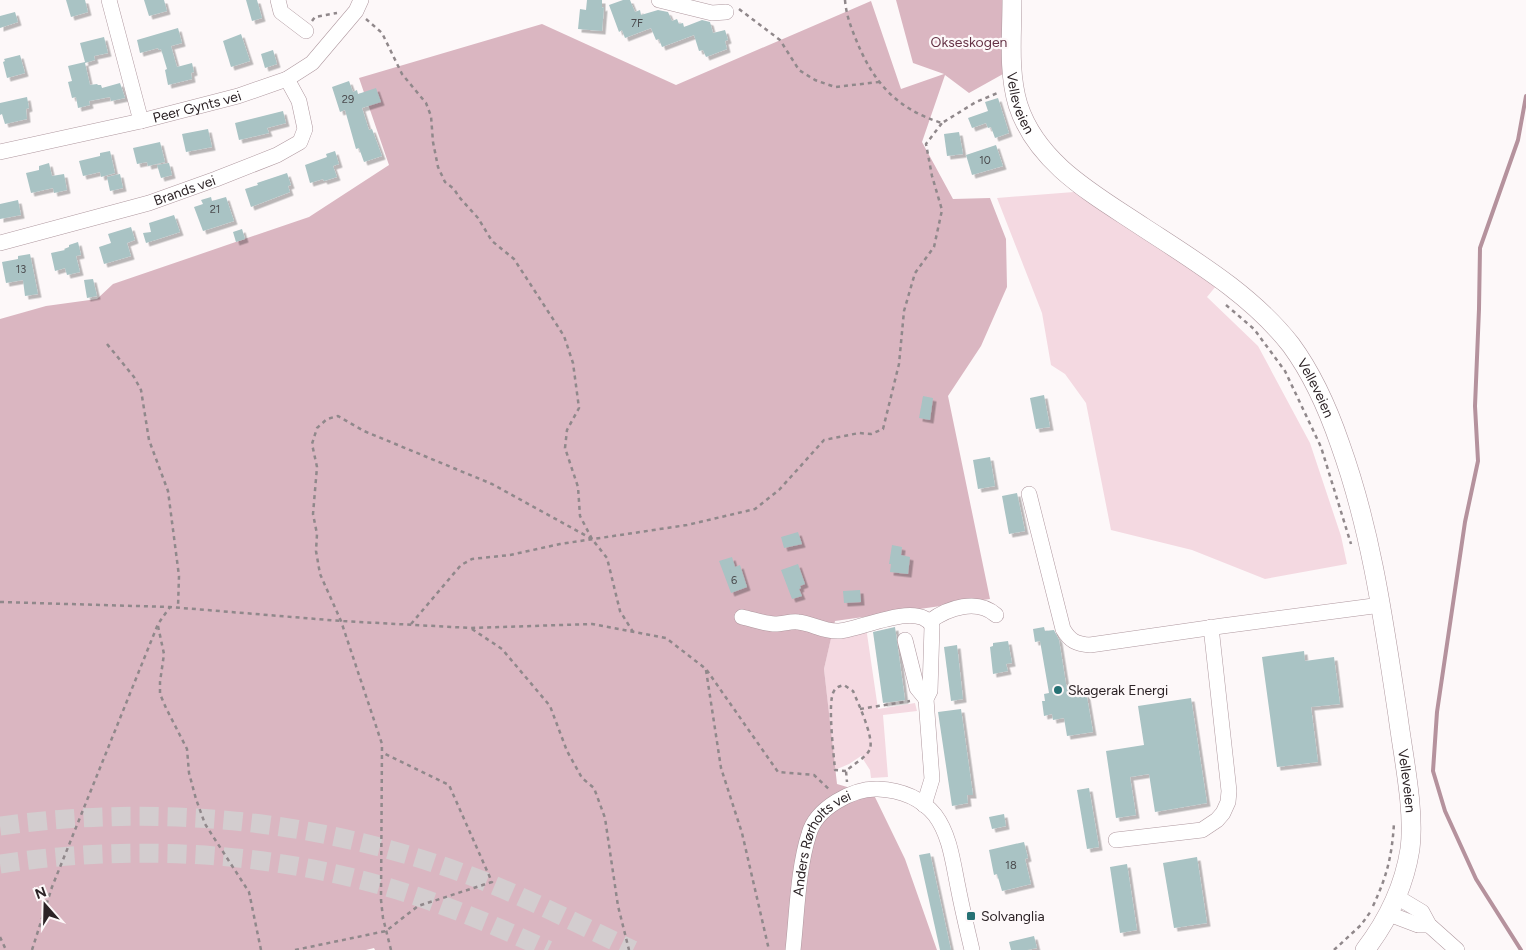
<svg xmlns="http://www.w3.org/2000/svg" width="1526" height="950" font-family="Figtree,sans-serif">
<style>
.green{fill:#f4d9e1}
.forest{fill:#dab6c1}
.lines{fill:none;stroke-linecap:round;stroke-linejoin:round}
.stream{stroke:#b5929d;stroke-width:4}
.building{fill:#a9c3c4;filter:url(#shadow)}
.major-tunnel{stroke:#d3cdcf;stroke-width:19;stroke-dasharray:19 9;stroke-linecap:butt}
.minor-casing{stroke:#af989f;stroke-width:16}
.major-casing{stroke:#af989f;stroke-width:20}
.path{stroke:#90888b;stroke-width:2.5;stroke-dasharray:4 4;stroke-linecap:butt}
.minor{stroke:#fff;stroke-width:15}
.major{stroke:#fff;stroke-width:19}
.poi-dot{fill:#267174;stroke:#fdf8f9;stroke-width:2}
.labels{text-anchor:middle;stroke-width:4.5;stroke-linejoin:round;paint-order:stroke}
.number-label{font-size:11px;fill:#4b4b4e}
.park-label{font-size:14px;fill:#653346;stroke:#fdf8f9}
.street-label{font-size:14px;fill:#2c2326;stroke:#fdf8f9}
.poi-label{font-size:14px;fill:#2c2326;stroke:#fdf8f9;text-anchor:start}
</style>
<defs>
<filter id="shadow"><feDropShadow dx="3.5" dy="3.5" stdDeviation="0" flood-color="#0004"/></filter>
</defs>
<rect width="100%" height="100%" fill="#fdf8f9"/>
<g class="green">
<polygon points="1074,192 1175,248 1221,280 1207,297 1258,346 1310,443 1341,536 1347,564 1265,579 1192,550 1111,530 1086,403 1065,374 1051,365 1042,313 997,198"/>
<polygon points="866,627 878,709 915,703 917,711 883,715 888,777 871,778 870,770 861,756 849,764 835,770 824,669 831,638"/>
</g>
<polygon class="forest" points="896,0 1008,0 1012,69 969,93 945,75 922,142 953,199 990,198 1006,239 1007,287 981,346 948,396 990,599 835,621 824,669 837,784 874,795 905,859 937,950 375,950 374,948 366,950 0,950 0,319 46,306 97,299 113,284 309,217 389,165 359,78 542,24 676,85 871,1 901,89 944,74 913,63"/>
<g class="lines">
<polyline class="stream" points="1521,950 1476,879 1445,811 1433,771 1437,712 1465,522 1478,461 1475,406 1479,309 1480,248 1518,140 1526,96"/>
</g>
<g class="building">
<polygon points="66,0 85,0 88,12 71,17"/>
<polygon points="144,0 164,0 167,11 149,16"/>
<polygon points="246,0 257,0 262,18 252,21"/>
<polygon points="587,0 602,0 602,8 604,7 602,31 578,29 580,9 586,10"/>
<polygon points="623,0 630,0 635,12 640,10 641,15 658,10 668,12 672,21 677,19 679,24 683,23 684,27 702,20 710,22 713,33 725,30 728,40 725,41 727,49 706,57 703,50 699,51 694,35 662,47 659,39 656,40 651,28 625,38 622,30 619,32 609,5"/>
<polygon points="15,12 18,22 0,28 0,16"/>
<polygon points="178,28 182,43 171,46 177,67 192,63 194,72 191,73 192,79 168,85 165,70 167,69 161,49 159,50 158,48 140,53 137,40"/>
<polygon points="241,34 250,61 231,67 223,41"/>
<polygon points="104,37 108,53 94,56 95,60 85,63 90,85 97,84 98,85 101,85 102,88 120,83 125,98 111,101 110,97 89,101 90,105 78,108 76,97 72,98 68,82 72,81 68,66 85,62 80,43"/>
<polygon points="273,50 277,64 265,68 261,54"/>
<polygon points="20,55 25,73 7,78 3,62 5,61 4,59"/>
<polygon points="349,81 353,92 357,90 358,94 376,88 381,102 362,108 369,130 372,129 382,156 364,162 359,148 356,149 345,110 340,112 332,87"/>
<polygon points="27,97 29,108 26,109 27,119 5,124 2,114 0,115 0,103"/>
<polygon points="998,98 1009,133 995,138 991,127 988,128 986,123 972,128 968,118 988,111 985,102"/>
<polygon points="283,111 286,123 267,128 269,133 239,140 235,123"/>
<polygon points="208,129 212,147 186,152 182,134"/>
<polygon points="959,132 963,154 947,156 944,134"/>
<polygon points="160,142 165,162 148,166 147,162 137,164 133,148"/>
<polygon points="996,145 1003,166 972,175 966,155"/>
<polygon points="110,151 115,173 101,177 100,172 83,176 79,161 100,156 100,153"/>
<polygon points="335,151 339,164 333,166 337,177 324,181 323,179 310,183 305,165 327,157 326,154"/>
<polygon points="49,163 52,176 64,174 67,190 54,193 53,188 31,193 26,173 39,170 39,166"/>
<polygon points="169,163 172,175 161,178 157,165"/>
<polygon points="287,173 291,185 288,186 290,192 251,207 245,189 258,185 257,183"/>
<polygon points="120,174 123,188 110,191 107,177"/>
<polygon points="211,197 212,201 226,197 234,221 203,231 194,207 203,204 201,200"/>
<polygon points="18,200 21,215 0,219 0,204"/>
<polygon points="174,215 180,232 146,243 143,233 151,232 149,223"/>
<polygon points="131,227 135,240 127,243 131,256 104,264 99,247 111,243 108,234"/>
<polygon points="242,229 245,239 236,242 233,232"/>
<polygon points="78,242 81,255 76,256 80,272 67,275 65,268 55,271 51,253 65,250 64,249 69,247 69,245"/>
<polygon points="30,254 38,294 25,296 23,280 6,283 2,262 18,259 18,256"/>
<polygon points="93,279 97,296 87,298 84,280"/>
<polygon points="1044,395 1050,427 1036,429 1030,398"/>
<polygon points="923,396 933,398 930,420 919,418"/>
<polygon points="990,457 995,486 978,489 973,460"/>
<polygon points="1017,493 1025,531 1009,534 1002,496"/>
<polygon points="798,532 802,544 784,548 781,537"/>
<polygon points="892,545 902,547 901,555 910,557 908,574 890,572 891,564 889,564"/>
<polygon points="732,557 735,567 740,565 747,587 731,593 719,561"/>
<polygon points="798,564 805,584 800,586 801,588 799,589 802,596 792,599 781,570"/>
<polygon points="860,590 861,602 844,603 843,591"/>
<polygon points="895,627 905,700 883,703 873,632"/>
<polygon points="1044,627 1045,631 1054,630 1059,640 1067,690 1077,689 1077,693 1086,691 1093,732 1067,736 1064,718 1053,720 1052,714 1044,716 1042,701 1045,701 1044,694 1049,693 1040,641 1035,642 1033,629"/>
<polygon points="1008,641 1012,663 1006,664 1008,671 993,674 990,647 993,646 993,643"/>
<polygon points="957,645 963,699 951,701 944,647"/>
<polygon points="1304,651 1305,661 1334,657 1340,704 1311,707 1318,762 1277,767 1262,657"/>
<polygon points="1191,698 1207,803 1155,812 1149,774 1130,777 1136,815 1116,818 1106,751 1144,745 1138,706"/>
<polygon points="961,709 973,795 967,795 968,803 952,806 938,712"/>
<polygon points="1089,788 1099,847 1087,849 1077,790"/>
<polygon points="1004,814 1006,826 992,829 989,817"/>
<polygon points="1024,842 1028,858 1025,859 1031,884 1002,891 997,874 994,875 989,850"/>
<polygon points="930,853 951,950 940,950 919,855"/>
<polygon points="1197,857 1207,923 1174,928 1163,863"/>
<polygon points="1127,864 1137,930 1120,933 1110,867"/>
<polygon points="1034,936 1037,948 1027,950 1011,950 1009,942"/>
</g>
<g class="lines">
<g class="major-tunnel">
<path d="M0 826C159 804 317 819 468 875 524 896 578 924 633 950"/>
<path d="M0 864C132 844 269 851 397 890 449 906 499 927 548 950"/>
</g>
<g class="minor-casing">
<g id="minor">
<polyline points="109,0 141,121"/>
<polyline points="278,0 281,12 306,31"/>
<polyline points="659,0 712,13 726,12"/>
<path id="s1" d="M0 152 141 121 238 96 287 79 312 63 356 11 361 0"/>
<path id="s2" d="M0 243 149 203 216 179 277 155 300 142 305 129 299 101 287 79"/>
<path d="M1029 494 1063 629C1070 641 1076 644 1090 645L1222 626 1381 605"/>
<path d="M742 617C752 619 765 624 775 624 783 624 791 621 798 622 812 623 823 632 839 631 860 630 919 600 932 626L930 691 926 699 932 779 924 805"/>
<path d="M930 621C948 608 977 598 996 615"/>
<polyline points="905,640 917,688 926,699"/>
<polyline points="1116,840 1202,830 1217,820 1223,813 1228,802 1229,791 1211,627"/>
<polyline points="1397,897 1422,912 1429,925 1457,950"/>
<polyline points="1389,914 1418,925 1429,925"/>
<path id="s3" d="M793 950C797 913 798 868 809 834 816 808 853 788 878 789 900 790 921 798 935 815 950 835 953 863 958 887 962 908 967 929 972 950"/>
</g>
</g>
<g class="major-casing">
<g id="major">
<path id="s4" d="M1012 0C1012 35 1008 72 1018 105 1037 164 1095 195 1143 227 1195 261 1252 295 1291 345 1313 375 1328 409 1340 444 1372 533 1384 624 1398 716 1403 756 1415 810 1410 849 1404 887 1388 920 1365 950"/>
</g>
</g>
<g class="path">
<path d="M845 0C846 13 850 25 855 37 872 81 896 109 942 123L976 102 1000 92"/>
<polyline points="739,9 780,40 799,70 815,80 835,87 879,82"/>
<polyline points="366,19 382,33 402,74 426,103 431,116 433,142 438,167 445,182 454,189 459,197 478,218 492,241 514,259 564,336 573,363 579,408 567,430 565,448 578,487 580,516 592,539 607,558 620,611 633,632"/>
<polyline points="312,21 315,17 337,13"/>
<polyline points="1226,305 1254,329 1285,371 1321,447 1351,544"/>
<polyline points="107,344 134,377 141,390 149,440 168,491 179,576 178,607"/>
<polyline points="0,602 170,607 341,621 471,628 592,624 666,638 706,669 778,772 814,775 831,791"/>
<polyline points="411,624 461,565 472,559 510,555 560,544 687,525 755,509 779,490 824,440 859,433 871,434 883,429 899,364 904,311 915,273 934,247 942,210 932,176 926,144 942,123"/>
<polyline points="158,626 164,654 160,682 160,694 166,708 187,749 189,773 196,799 205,824 249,892 261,950"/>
<polyline points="472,629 502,649 550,706 567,751 582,778 594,788 605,818 618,906 629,950"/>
<polyline points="706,670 721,768 742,833 769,950"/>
<polyline points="860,709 910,701"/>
<path d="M846 771 835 770C834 756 827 701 834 691 836 687 840 686 844 685L853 691C858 703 874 737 870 749 867 757 852 765 846 771L847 782"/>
<path d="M1373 906C1387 876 1392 856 1394 823"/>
<polyline points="0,937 6,950"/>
<polyline points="32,950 52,887 158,624 170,607"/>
<polyline points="295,950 386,931 418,906 492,882 449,785 383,753"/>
<polyline points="391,950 383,918 381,900 382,744 341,621 320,574 316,551 317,534 313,514 317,467 312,444 317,428 327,419 338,416 364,431 492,484 592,539"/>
<polyline points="1334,950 1361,925 1371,911"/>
</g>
<use href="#minor" class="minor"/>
<use href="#major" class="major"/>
</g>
<g class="poi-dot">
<circle cx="1058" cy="690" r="5"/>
<rect x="966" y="911" width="10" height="10" rx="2.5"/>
</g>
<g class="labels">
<g class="number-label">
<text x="637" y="27">7F</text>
<text x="348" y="103">29</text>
<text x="985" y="164">10</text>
<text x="215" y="213">21</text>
<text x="21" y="273">13</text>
<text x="734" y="584">6</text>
<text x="1011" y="869">18</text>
</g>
<g class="park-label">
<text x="969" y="47">Okseskogen</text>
</g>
<g class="street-label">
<text dy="5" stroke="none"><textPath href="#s4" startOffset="104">Velleveien</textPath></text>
<text dy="5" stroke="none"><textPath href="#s1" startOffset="202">Peer Gynts vei</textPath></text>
<text dy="5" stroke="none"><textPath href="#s2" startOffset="192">Brands vei</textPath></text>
<text dy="5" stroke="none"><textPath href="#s4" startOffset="524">Velleveien</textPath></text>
<text dy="5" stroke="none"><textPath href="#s4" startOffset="929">Velleveien</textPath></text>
<text dy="5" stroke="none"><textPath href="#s3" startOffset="115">Anders Rørholts vei</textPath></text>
</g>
<g class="poi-label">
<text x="1068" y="695">Skagerak Energi</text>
<text x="981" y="921">Solvanglia</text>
</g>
</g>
<g transform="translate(45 905) rotate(340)" stroke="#fdf8f9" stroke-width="4" paint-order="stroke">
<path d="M0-4L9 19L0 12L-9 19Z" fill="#2c2326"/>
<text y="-8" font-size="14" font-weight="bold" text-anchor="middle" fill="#2c2326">N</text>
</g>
</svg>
